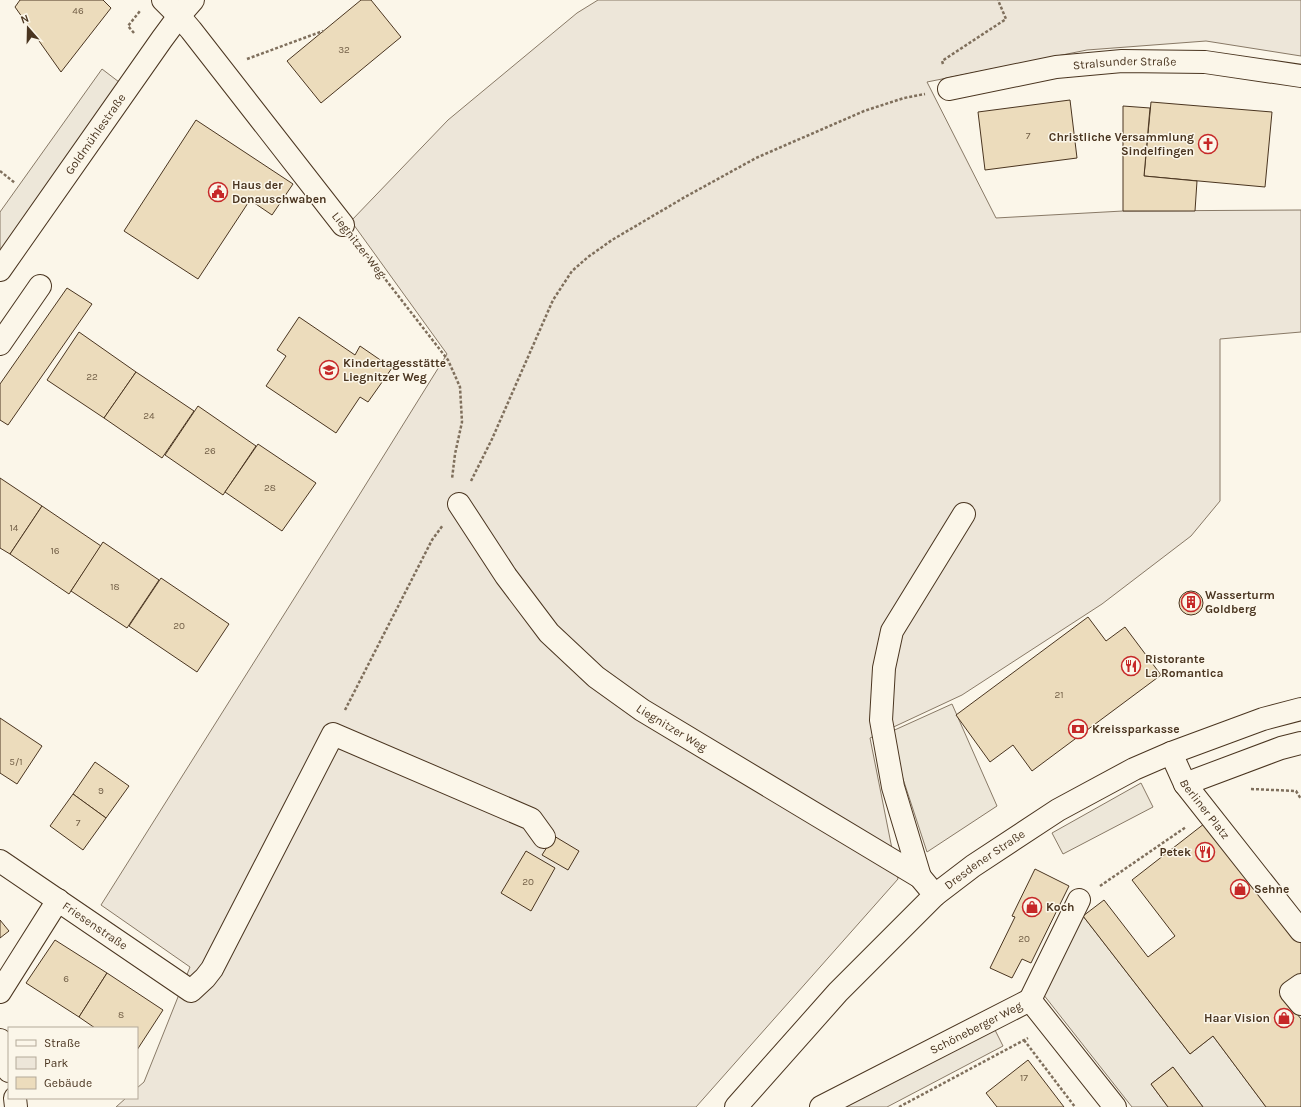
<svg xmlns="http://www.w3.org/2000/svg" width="1301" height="1107" font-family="Karla,sans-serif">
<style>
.green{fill:#ede6d9;stroke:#887966}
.parking{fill:#ede7d9;stroke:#887966}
.building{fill:#ecdcbc;stroke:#4a3520}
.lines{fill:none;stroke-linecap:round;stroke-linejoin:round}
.minor-casing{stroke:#4a3520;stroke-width:24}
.path{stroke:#7f6f5c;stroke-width:2.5;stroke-dasharray:3 2;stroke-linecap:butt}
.minor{stroke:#fbf6e9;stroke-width:22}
.labels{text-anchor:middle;stroke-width:3;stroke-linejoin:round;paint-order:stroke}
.number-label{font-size:10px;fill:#725f47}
.street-label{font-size:12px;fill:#4a3520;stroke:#fbf6e9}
.poi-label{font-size:12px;font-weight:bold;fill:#4a3520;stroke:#fbf6e9;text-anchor:start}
</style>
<rect width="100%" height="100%" fill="#fbf6e9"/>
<polygon class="green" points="598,0 1301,0 1301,56 1206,41 1087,50 927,82 996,218 1123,211 1301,210 1301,332 1220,339 1220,501 1191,536 1102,604 962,695 870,738 898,879 696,1107 116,1107 126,1098 137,1098 137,1088 144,1082 190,967 101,905 353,505 447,354 351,221 448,120 577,13"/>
<g class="parking">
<polygon points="102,69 119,82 0,251 0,212"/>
<polygon points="952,704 997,806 927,852 888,733"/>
<polygon points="1141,783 1153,807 1063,854 1052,833"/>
<polygon points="1083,916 1190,1054 1213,1036 1266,1107 1203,1107 1173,1067 1151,1084 1168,1107 1132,1107 1043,994"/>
<polygon points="992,1024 1003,1046 887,1107 834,1107"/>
</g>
<g class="building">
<polygon points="20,0 103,0 111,8 61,72 15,7"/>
<polygon points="361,0 371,0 401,37 321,103 287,61"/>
<polygon points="1070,100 1077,158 985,170 978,112"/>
<polygon points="1151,102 1272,112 1265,187 1144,176"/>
<polygon points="1123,106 1150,108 1144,176 1197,181 1195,211 1123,211"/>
<polygon points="196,120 293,184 272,215 250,200 198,279 124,231"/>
<polygon points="67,288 92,304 8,425 0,420 0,384"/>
<polygon points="299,317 355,355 360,346 392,368 368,402 360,397 336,433 266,386 286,356 277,350"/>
<polygon points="79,332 136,372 104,418 47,380"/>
<polygon points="136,372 194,411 162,458 104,418"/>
<polygon points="198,406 256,446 223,495 165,455"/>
<polygon points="258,444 316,483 282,531 225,492"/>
<polygon points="0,478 42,506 10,554 0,548"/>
<polygon points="42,506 101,546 69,594 10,554"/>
<polygon points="103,542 159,580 127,628 71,591"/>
<polygon points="161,578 229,624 197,672 129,626"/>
<circle cx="1191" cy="603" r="12"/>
<polygon points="1088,617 1106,641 1125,627 1161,675 1032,771 1013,745 990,762 956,715"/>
<polygon points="0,718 42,746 17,784 0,773"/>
<polygon points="95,762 129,786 106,818 73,794"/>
<polygon points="73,794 106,818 83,850 50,826"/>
<polygon points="1209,820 1301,938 1301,980 1282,995 1301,1019 1301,1107 1266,1107 1213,1036 1190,1054 1083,916 1104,900 1148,957 1175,936 1132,880"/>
<polygon points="554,836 579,851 568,870 542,855"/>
<polygon points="526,851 555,868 531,911 501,893"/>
<polygon points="1035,869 1069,886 1031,963 1022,959 1012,978 990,968 1015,917 1012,916"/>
<polygon points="0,920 9,931 0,938"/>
<polygon points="55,940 107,973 79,1017 26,983"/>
<polygon points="107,973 163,1010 137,1050 137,1028 95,1028 79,1017"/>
<polygon points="1028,1060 1064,1107 997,1107 986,1093"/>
<polygon points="1173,1067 1203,1107 1168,1107 1151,1084"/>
</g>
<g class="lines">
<g class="minor-casing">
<g id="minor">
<polyline points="163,0 179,16 191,30 343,225"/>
<path id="s1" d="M949 89 1056 67 1122 61 1205 62 1301 76"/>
<path id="s2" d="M0 270 162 39 179 16 193 0"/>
<polyline points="0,344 40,286"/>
<path id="s3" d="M459 504 506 576 549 633 596 677 642 710 920 877 935 895"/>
<path id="s4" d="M1171 753 1185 784 1301 931"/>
<polyline points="1185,784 1281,748 1301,743"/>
<path id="s5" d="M0 861 191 991 205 978 212 969 333 734 531 819 544 837"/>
<polyline points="920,877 893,787 881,720 884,668 892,631 964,514"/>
<polyline points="1301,985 1291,992 1301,1004"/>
<polyline points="0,992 58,900"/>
<polyline points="1030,1000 1079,900"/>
<polyline points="0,1040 9,1071"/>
<polyline points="15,1098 16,1107"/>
<path id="s6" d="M736 1107 838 992 935 895 973 866 1058 810 1134 769 1171 753 1263 719 1301 709"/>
<path id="s7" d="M821 1107 1030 1000 1115 1107"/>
</g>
</g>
<g class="path">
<polyline points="134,33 128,26 140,11"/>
<polyline points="247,59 323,31"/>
<polyline points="943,64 942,61 1006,19 998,0"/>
<polyline points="0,171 15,183"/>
<polyline points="358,244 448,360 460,387 462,422 455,454 452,479"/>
<polyline points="471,481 492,439 553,300 572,271 588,257 612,240 685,197 756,158 864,111 904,98 925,94"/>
<polyline points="345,710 432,540 443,525"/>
<polyline points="1251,789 1296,791 1301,799"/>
<polyline points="1100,886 1186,827"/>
<polyline points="1024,1040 1075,1107"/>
<polyline points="899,1107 1028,1038"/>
</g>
<use href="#minor" class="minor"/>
</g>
<defs>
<g id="church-ring" transform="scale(1)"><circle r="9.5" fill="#fbf6e9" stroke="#c62828" stroke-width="1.5"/><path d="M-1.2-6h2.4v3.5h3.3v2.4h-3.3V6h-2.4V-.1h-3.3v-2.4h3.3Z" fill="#c62828"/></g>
<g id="civic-ring" transform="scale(1)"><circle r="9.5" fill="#fbf6e9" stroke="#c62828" stroke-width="1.5"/><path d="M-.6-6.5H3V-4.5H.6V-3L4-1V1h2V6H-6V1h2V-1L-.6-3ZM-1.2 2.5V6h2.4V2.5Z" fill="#c62828"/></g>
<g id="school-ring" transform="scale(1)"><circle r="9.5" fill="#fbf6e9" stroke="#c62828" stroke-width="1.5"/><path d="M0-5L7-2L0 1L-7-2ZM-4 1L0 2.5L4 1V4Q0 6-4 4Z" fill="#c62828"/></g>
<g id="building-ring" transform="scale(1)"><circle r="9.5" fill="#fbf6e9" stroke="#c62828" stroke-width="1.5"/><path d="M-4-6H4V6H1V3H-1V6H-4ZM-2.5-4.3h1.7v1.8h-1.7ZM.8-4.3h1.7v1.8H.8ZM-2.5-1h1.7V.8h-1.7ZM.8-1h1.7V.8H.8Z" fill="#c62828"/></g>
<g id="restaurant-ring" transform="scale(1)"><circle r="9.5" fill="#fbf6e9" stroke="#c62828" stroke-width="1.5"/><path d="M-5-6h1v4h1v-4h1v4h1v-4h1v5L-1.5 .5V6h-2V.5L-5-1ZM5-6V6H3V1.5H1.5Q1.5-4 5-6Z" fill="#c62828"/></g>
<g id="bank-ring" transform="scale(1)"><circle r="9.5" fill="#fbf6e9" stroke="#c62828" stroke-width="1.5"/><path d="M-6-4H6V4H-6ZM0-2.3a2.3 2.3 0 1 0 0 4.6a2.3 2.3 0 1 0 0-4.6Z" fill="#c62828"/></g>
<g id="shop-ring" transform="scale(1)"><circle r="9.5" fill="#fbf6e9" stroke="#c62828" stroke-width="1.5"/><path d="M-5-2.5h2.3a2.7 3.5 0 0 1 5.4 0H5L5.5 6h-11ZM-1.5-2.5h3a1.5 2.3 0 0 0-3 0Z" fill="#c62828"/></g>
</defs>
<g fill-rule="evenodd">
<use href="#church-ring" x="1208" y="144"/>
<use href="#civic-ring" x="218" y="192"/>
<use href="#school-ring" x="329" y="370"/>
<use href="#building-ring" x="1191" y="602"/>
<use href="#restaurant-ring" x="1131" y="666"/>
<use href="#bank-ring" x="1078" y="729"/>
<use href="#restaurant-ring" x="1205" y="852"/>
<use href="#shop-ring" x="1240" y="889"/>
<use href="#shop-ring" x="1032" y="907"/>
<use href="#shop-ring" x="1284" y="1018"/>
</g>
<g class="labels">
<g class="number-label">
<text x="78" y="14">46</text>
<text x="344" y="53">32</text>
<text x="1028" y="139">7</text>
<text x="92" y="380">22</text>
<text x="149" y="419">24</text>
<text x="210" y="454">26</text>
<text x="270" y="491">28</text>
<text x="14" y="531">14</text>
<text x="55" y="554">16</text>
<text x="115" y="590">18</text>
<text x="179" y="629">20</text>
<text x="1059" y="698">21</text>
<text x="16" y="765">5/1</text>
<text x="101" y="794">9</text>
<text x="78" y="826">7</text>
<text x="528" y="885">20</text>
<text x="1024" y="942">20</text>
<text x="66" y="982">6</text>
<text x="121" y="1018">8</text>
<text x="1024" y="1081">17</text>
</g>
<g class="street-label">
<text dy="4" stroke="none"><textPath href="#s1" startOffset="178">Stralsunder Straße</textPath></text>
<text dy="4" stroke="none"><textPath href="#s2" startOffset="166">Goldmühlestraße</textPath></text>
<text transform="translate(359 245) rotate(52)" y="4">Liegnitzer Weg</text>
<text dy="4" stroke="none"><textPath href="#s3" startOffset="313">Liegnitzer Weg</textPath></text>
<text dy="4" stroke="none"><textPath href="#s4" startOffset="66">Berliner Platz</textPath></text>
<text dy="4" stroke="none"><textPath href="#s6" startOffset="352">Dresdener Straße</textPath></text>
<text dy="4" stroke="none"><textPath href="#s5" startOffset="115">Friesenstraße</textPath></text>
<text dy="4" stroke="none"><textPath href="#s7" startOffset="174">Schöneberger Weg</textPath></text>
</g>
<g class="poi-label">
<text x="1194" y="141" text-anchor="end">Christliche Versammlung<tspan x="1194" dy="14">Sindelfingen</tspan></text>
<text x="232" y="189">Haus der<tspan x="232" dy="14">Donauschwaben</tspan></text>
<text x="343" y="367">Kindertagesstätte<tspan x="343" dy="14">Liegnitzer Weg</tspan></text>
<text x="1205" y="599">Wasserturm<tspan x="1205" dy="14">Goldberg</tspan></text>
<text x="1145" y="663">Ristorante<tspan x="1145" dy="14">La Romantica</tspan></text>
<text x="1092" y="733">Kreissparkasse</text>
<text x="1191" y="856" text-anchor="end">Petek</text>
<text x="1254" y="893">Sehne</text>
<text x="1046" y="911">Koch</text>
<text x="1270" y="1022" text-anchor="end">Haar Vision</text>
</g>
</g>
<rect x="8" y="1027" width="130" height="72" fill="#fbf6e9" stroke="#b4a999"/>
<rect x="16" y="1040" width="20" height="6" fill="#fbf6e9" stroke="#b4a999"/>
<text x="44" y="1047" font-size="12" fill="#4a3520">Straße</text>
<rect x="16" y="1057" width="20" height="12" fill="#ede6d9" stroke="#b4a999"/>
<text x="44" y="1067" font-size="12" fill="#4a3520">Park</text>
<rect x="16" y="1077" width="20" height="12" fill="#ecdcbc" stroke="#b4a999"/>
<text x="44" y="1087" font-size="12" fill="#4a3520">Gebäude</text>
<g transform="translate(28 28) rotate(340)" stroke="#fbf6e9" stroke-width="3" paint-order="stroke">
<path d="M0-3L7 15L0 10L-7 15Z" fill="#4a3520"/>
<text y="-6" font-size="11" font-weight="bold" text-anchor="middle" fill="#4a3520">N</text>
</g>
</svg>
